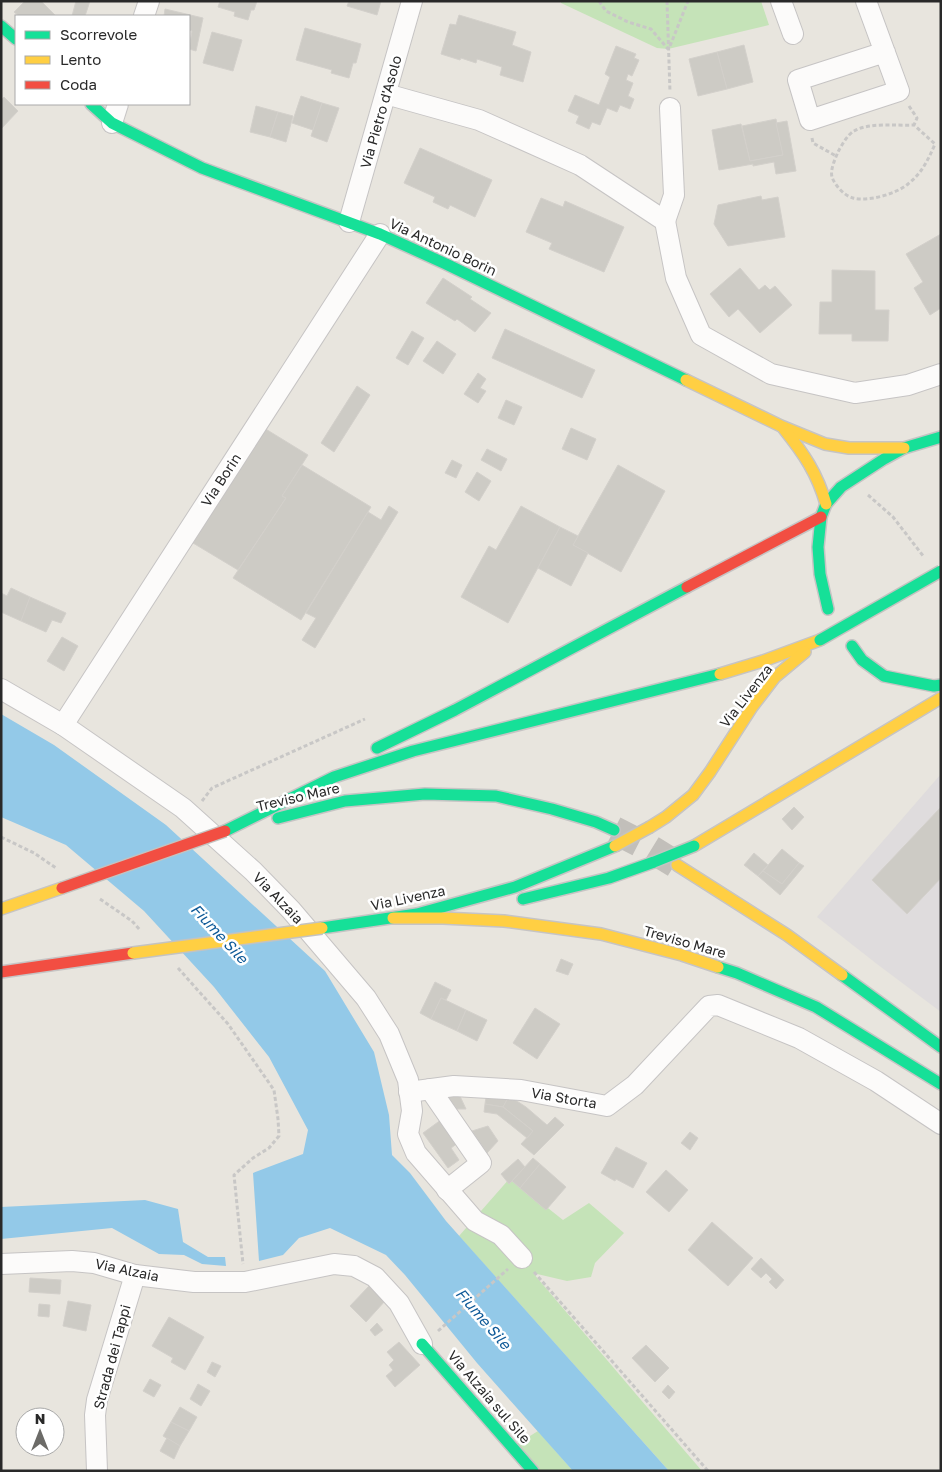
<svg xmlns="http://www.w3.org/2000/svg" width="942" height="1472" font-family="'Golos Text',sans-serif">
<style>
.industrial{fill:#dfdcdd}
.green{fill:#c5e3b8}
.water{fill:#93c9e8}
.building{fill:#cdcbc5;stroke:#d3d0cb}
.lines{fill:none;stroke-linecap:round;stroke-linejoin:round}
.highway-tunnel{stroke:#c2bfba;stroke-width:28;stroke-dasharray:28 14;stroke-linecap:butt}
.street-casing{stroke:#c6c4c4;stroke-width:22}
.fast-casing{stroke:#c6c4c4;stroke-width:14}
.slow-casing{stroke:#c6c4c4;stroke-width:14}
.jam-casing{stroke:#c6c4c4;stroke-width:14}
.path{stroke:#c8c7c6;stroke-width:3;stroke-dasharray:4 2.5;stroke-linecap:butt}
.street{stroke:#fcfbfa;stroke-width:20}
.fast{stroke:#16e098;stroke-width:11}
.slow{stroke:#ffcf43;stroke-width:11}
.jam{stroke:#f24e42;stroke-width:11}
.fast-bridge-casing{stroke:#c4c3c0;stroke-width:14;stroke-linecap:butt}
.slow-bridge-casing{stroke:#c4c3c0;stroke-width:14;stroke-linecap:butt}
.jam-bridge-casing{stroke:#c4c3c0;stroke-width:14;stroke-linecap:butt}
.fast-bridge{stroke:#16e098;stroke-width:11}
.slow-bridge{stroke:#ffcf43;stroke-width:11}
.jam-bridge{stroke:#f24e42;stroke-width:11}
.labels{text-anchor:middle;stroke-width:5;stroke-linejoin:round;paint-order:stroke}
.street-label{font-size:14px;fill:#292929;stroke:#fff}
.water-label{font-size:15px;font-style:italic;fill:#0f5a98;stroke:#fff}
</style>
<rect width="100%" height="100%" fill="#e8e5de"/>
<polygon class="industrial" points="941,774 941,1012 877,964 817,917"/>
<g class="green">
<polygon points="561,1 761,1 769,25 668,49 657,48 561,3"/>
<polygon points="510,1178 563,1220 589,1203 624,1233 595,1263 591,1277 567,1281 533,1273 641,1400 702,1471 669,1471 459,1236"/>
<polygon points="538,1431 573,1471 527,1471 509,1449"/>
</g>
<g class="water">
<polygon points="1,714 54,745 166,825 325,971 374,1052 389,1115 392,1155 410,1173 446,1221 669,1471 573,1471 477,1363 405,1275 386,1255 330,1228 299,1238 283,1255 259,1261 253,1173 303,1154 308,1130 269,1057 214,987 144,911 66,845 1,817"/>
<polygon points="145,1200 178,1209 183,1242 208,1257 225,1257 226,1266 202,1264 184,1255 159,1254 112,1228 1,1239 1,1207"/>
</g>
<g class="building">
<polygon points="25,1 41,1 55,15 53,16 19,16 14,12"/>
<polygon points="76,1 90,1 85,16 72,16"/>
<polygon points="220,1 257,1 254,10 251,10 248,20 234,16 235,12 218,7"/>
<polygon points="349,1 381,1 377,15 347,6"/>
<polygon points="165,9 203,18 196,51 189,49 192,31 189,30 189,16 164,16"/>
<polygon points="459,15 516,32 512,45 531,52 523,82 500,75 502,67 477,59 476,63 461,58 460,60 441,54 450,24 456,25"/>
<polygon points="305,28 361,44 356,63 353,63 349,78 331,73 332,70 296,60"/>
<polygon points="212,32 242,40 233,71 203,63"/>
<polygon points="744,45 753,82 727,89 717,52"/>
<polygon points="616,46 636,54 634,58 639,60 632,76 628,74 626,80 633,83 628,96 634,99 630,109 620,105 617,112 607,108 600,125 592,122 589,129 576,123 579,116 568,111 575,95 599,105 610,77 605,74"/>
<polygon points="717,52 727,89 698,96 689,59"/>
<polygon points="301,96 322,103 313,130 292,123"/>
<polygon points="4,97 18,111 1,129 1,100"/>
<polygon points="322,103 339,108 327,142 311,136"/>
<polygon points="256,106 278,112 270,137 250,132"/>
<polygon points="278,112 293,116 286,142 270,137"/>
<polygon points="776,119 783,155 750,161 742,126"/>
<polygon points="787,121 796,171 776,174 774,162 753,166 753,164 719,170 712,130 741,124 750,161 783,155 776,123"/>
<polygon points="420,148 492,180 475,217 450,205 448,209 433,202 435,197 404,183"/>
<polygon points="761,196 762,200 778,197 785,237 728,246 714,224 718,205"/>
<polygon points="541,198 563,207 565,201 624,227 604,272 549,249 552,243 526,232"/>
<polygon points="941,234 941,308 930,315 914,288 923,282 906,254"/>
<polygon points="740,268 759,290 765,285 770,290 775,286 792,305 760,333 738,309 729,317 710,294"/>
<polygon points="832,270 875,271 875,310 889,310 888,341 852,341 852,334 819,334 820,302 832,302"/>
<polygon points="443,278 472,297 470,299 491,313 475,332 457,319 455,321 426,303"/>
<polygon points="505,329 595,370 582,398 492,358"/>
<polygon points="412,331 424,338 408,365 396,358"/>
<polygon points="437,341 456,354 443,374 423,361"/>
<polygon points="478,373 486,379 480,388 486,391 478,403 464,394"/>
<polygon points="357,386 370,395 334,452 321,443"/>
<polygon points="506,400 522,407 514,425 498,418"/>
<polygon points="264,428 308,455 282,496 286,498 238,570 193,543"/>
<polygon points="571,428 596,439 587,460 562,449"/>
<polygon points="487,449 507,459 501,471 481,460"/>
<polygon points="452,460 462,465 456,478 445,473"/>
<polygon points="302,465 371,507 301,620 233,578 286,498 282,496"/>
<polygon points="618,465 665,491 621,572 573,545"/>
<polygon points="477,472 491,481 479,501 465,492"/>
<polygon points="389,506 398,512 315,648 302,640 316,618 306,613 368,512 381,520"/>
<polygon points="521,506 560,527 508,623 461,597 489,546 496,550"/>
<polygon points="560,527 578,536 573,545 588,553 571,586 538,568"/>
<polygon points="11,588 30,597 21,621 1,612 1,593 7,596"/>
<polygon points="30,597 66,613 61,623 52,620 46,632 21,621"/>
<polygon points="62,637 78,646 64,671 47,661"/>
<polygon points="794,807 804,817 792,830 782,819"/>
<polygon points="941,807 941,878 907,914 872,880"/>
<polygon points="782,849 799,863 782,884 763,871"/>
<polygon points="754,853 768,865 758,876 744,865"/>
<polygon points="799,863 804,866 780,895 758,876 763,871 782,884"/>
<polygon points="561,959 573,964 568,975 556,971"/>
<polygon points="435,982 451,990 446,1000 441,998 431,1019 420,1013"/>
<polygon points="441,998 466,1010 457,1031 431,1019"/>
<polygon points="535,1008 560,1024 537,1059 513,1043"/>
<polygon points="466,1010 487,1020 477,1041 457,1031"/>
<polygon points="487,1091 509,1096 503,1107 485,1104"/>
<polygon points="449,1092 458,1092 466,1109 457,1109 448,1097"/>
<polygon points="509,1096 526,1107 547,1125 555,1117 564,1125 534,1155 521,1144 533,1131 503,1107"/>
<polygon points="485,1104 503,1107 533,1131 527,1138 497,1114 484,1112"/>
<polygon points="445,1117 458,1143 451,1148 459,1160 448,1168 423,1133"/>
<polygon points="488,1126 498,1141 487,1153 472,1131"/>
<polygon points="690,1132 698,1138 690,1150 681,1143"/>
<polygon points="616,1147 647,1163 633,1188 616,1179 615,1181 601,1173"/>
<polygon points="533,1158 540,1164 520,1188 512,1181"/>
<polygon points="518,1159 525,1167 509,1184 501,1174"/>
<polygon points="540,1164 566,1187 546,1210 520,1188"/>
<polygon points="666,1170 688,1190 669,1212 646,1192"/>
<polygon points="712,1222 753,1258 728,1286 688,1250"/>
<polygon points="761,1258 784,1280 776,1289 769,1282 772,1279 766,1273 761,1278 751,1269"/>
<polygon points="30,1278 61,1280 60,1294 29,1292"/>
<polygon points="369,1286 385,1301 366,1322 350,1306"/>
<polygon points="68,1301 91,1305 86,1331 63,1326"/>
<polygon points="39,1304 50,1305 49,1317 38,1316"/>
<polygon points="169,1317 204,1337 185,1370 171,1362 173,1358 152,1346"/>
<polygon points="377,1323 383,1330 375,1336 370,1330"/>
<polygon points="399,1342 420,1365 395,1387 386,1376 393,1370 389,1365 394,1360 387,1352"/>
<polygon points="646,1345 669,1368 655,1382 632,1358"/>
<polygon points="212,1362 221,1366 215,1377 207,1372"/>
<polygon points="150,1379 161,1385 154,1397 143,1391"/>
<polygon points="198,1384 210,1391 201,1406 190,1399"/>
<polygon points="668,1385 675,1392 669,1399 662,1392"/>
<polygon points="180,1407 197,1417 189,1431 171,1422"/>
<polygon points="171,1422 189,1431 180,1446 163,1436"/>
<polygon points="167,1438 180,1446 174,1459 160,1451"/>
</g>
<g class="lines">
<polyline class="highway-tunnel" points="614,830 651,849 677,865"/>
<g class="street-casing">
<g id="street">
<polyline points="781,1 793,34"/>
<polyline points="866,1 899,91 810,120 798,80 885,52"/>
<polyline points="144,16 149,1"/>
<polyline points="386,94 479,120 580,165 665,221 676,278 701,335 771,374 855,393 908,385 941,374"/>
<polyline points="112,123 118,104"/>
<polyline points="665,221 674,195 670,108"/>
<polyline points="349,222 412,1"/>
<polyline points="1,689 63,725 183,808 253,871 291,910 366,998 389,1034 408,1080 412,1111 408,1134 416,1153 475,1221 501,1235 522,1258"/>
<polyline points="63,725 380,234"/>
<polyline points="430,1089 481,1163 447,1190"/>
<polyline points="409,1092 454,1086 521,1090 607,1106 635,1085 709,1006 718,1005 799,1038 876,1081 941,1124"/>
<polyline points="1,1264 72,1261 94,1263 135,1275 194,1282 245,1282 334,1264 354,1266 375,1277 399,1303 422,1344"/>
<polyline points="97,1471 95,1415 97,1400 135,1275"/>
</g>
</g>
<g class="fast-casing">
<g id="fast">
<polyline points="1,26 16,39"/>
<polyline points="91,104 112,123 202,168 380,234 446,264 686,380"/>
<polyline points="828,609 820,574 818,547 821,517 826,504 841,487 884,459 904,448 941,437"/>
<polyline points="852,646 862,660 884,676 934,686 941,685"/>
<polyline points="377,748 455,710 687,587"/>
<polyline points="278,818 345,801 425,794 496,796 552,809 596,822 614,830"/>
<polyline points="225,831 334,777 413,751 720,674"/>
<polyline points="523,899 609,878 654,862"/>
<polyline points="322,928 417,914 515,887 615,846"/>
<polyline points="718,967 737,973 816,1007 941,1084"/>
<polyline points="842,975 941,1047"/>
<polyline points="422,1344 533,1471"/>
</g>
</g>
<g class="slow-casing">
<g id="slow">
<polyline points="686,380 781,426 825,444 849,448 904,448"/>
<path d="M784 429C804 454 817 473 826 504"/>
<polyline points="720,674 763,661 820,640"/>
<polyline points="650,827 666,817 693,795 710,772 752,707 775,677 805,652"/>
<polyline points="694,846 941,698"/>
<polyline points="677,865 787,935 842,975"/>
<polyline points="1,909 62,888"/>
<polyline points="393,918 443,918 504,921 601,934 682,955 718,967"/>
</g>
</g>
<g class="jam-casing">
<g id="jam">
<polyline points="687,587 821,517"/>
<polyline points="1,972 133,953"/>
</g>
</g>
<g class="path">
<polyline points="599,1 606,11 628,22 651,29 668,49"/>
<polyline points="667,1 670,92"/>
<polyline points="670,46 688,1"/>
<path d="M909 106 917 118 914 125 935 144C928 160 922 173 908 184 896 194 868 202 853 198 845 196 835 186 832 177 830 170 835 159 838 152 841 146 848 134 854 131 870 122 896 126 914 125"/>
<polyline points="812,138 813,143 836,156"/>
<polyline points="868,495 893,517 924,557"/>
<polyline points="202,801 212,788 365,719"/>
<polyline points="1,837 34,853 56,868"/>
<polyline points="100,899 132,921 140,930"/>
<polyline points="178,968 228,1024 274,1090 278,1119 279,1136 269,1148 253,1158 234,1175 243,1264"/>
<polyline points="534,1272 708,1471"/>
<polyline points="438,1331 508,1269"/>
</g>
<use href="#street" class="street"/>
<use href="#fast" class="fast"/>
<use href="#slow" class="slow"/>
<use href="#jam" class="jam"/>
<g class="fast-bridge-casing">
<g id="fast-bridge">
<polyline points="820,640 941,571"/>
<polyline points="654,862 694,846"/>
</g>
</g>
<g class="slow-bridge-casing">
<g id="slow-bridge">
<polyline points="615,846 650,827"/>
<polyline points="133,953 322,928"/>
</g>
</g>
<g class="jam-bridge-casing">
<polyline id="jam-bridge" points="62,888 225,831"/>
</g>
<use href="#fast-bridge" class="fast-bridge"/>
<use href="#slow-bridge" class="slow-bridge"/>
<use href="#jam-bridge" class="jam-bridge"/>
</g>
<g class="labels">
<g class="street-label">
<text transform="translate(381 112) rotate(-74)" y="5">Via Pietro d'Asolo</text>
<text transform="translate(443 247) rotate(25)" y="5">Via Antonio Borin</text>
<text transform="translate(221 480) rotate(-57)" y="5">Via Borin</text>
<text transform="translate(746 696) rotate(-52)" y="5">Via Livenza</text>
<text transform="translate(298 797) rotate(-13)" y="5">Treviso Mare</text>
<text transform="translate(278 898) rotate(46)" y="5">Via Alzaia</text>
<text transform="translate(408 898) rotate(-12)" y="5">Via Livenza</text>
<text transform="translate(685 942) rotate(16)" y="5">Treviso Mare</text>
<text transform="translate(564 1098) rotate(10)" y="5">Via Storta</text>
<text transform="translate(127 1270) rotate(12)" y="5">Via Alzaia</text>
<text transform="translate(112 1357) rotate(-75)" y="5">Strada dei Tappi</text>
<text transform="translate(489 1397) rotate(49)" y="5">Via Alzaia sul Sile</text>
</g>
<g class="water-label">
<text transform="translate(219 934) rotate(47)" y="5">Fiume Sile</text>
<text transform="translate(483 1319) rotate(49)" y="5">Fiume Sile</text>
</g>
</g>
<rect width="942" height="1472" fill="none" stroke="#292929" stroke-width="5"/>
<rect x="15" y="15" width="175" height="90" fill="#ffffff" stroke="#a9a9a9"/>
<rect x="25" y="31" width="25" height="8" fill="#16e098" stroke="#a9a9a9"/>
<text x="60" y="40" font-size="15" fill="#292929">Scorrevole</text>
<rect x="25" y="56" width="25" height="8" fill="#ffcf43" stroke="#a9a9a9"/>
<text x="60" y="65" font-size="15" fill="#292929">Lento</text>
<rect x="25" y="81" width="25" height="8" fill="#f24e42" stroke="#a9a9a9"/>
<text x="60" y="90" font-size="15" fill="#292929">Coda</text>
<g transform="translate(40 1432)"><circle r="24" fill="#ffffff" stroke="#a9a9a9"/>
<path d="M0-4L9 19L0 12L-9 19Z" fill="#6c6b68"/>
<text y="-8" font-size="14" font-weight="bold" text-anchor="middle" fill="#292929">N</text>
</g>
</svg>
